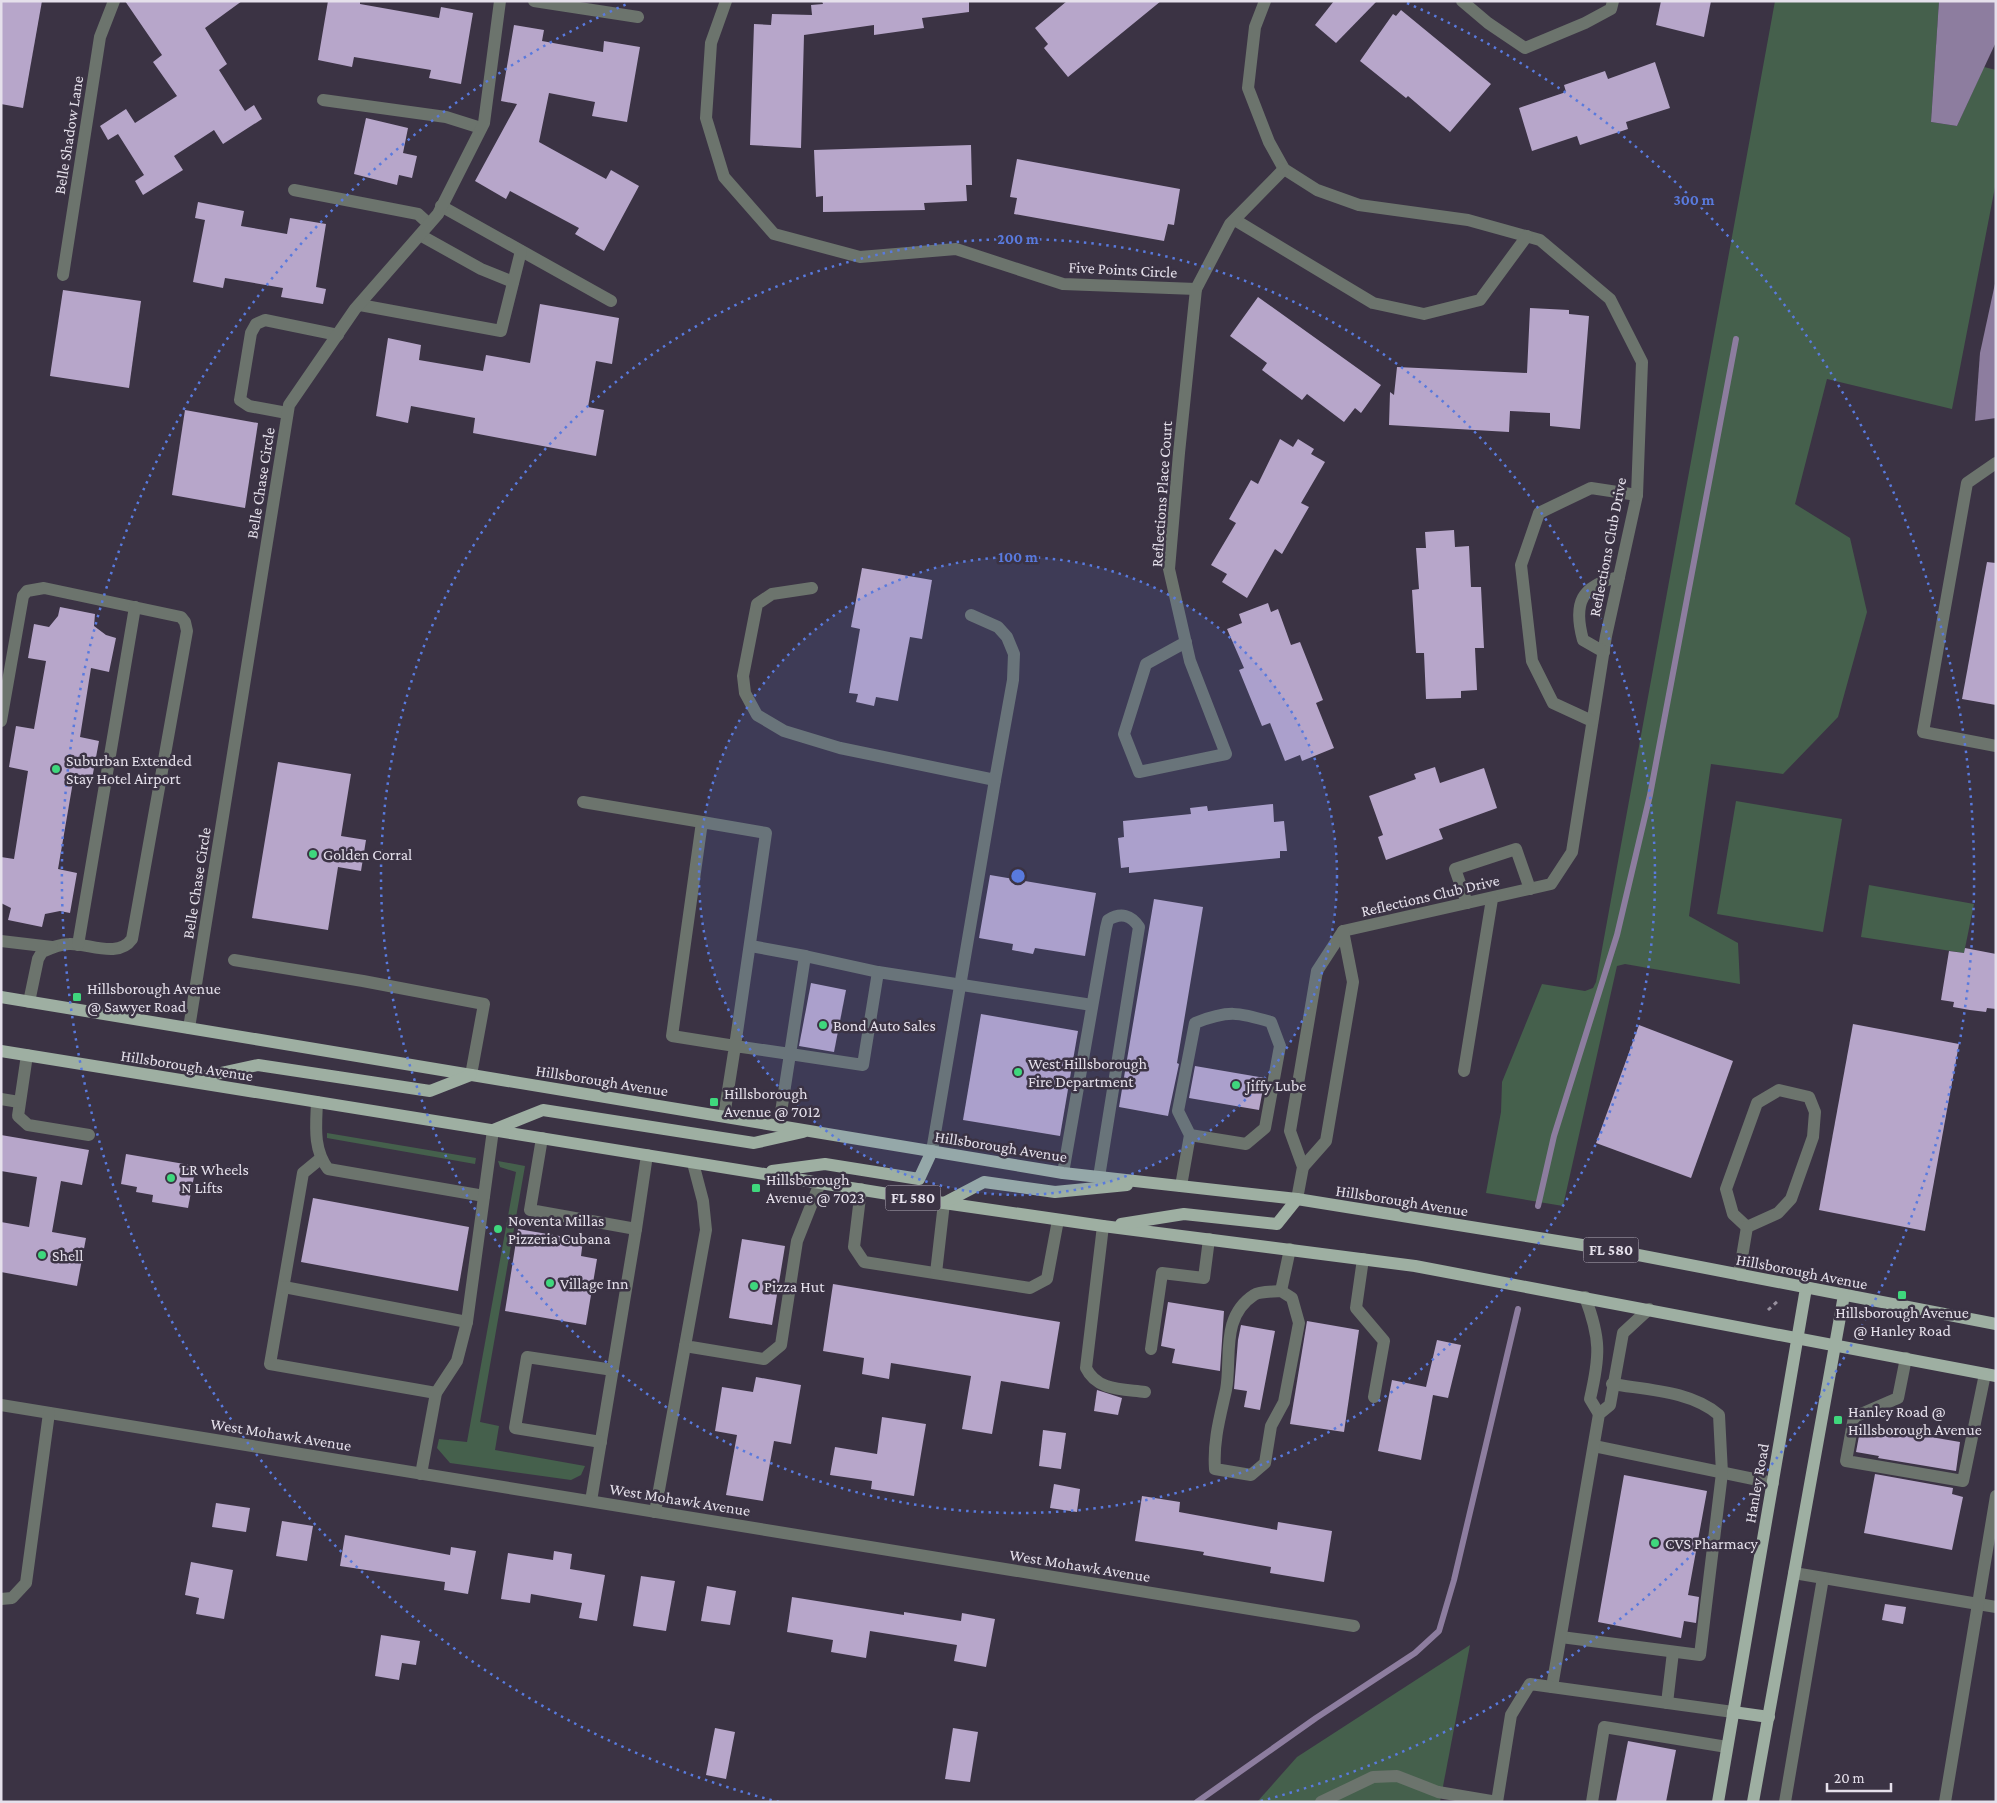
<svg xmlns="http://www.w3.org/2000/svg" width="1997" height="1803" font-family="'Crimson Pro',serif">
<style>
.green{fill:#45604c}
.water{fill:#8d7d9f}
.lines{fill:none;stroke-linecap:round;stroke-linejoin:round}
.stream{stroke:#8d7d9f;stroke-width:6}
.building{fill:#b7a6ca}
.path{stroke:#97909e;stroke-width:3;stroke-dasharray:4 4;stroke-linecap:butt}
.minor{stroke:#6c746d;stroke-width:12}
.major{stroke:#9eafa2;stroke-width:12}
.ring{fill:none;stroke:#597ade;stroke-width:2.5;stroke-dasharray:2.5 5}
.poi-dot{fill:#3fd77d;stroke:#3b3344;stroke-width:2}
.labels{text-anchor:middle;stroke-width:5;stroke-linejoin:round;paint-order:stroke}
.shield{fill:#3b3344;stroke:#b2acb9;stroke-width:1}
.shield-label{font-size:15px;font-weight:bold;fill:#e5e0eb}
.street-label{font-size:16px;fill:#e5e0eb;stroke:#3b3344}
.poi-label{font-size:16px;fill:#e5e0eb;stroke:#3b3344;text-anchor:start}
.centre{fill:#597ade;stroke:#3b3344;stroke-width:2.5}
.ring-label{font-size:15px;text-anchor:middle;font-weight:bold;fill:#597ade;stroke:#3b3344;stroke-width:5;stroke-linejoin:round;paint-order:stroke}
</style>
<rect width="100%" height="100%" fill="#3b3344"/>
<g class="green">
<polygon points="1775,1 1939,1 1931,122 1957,126 1984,67 1996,70 1996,182 1952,409 1827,379 1795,504 1850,538 1867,612 1838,717 1783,774 1711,764 1689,916 1738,943 1740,984 1625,964 1617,966 1563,1206 1486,1193 1501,1112 1502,1082 1542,984 1585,991 1593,988 1596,982"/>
<polygon points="1736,801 1842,819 1823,932 1717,914"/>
<polygon points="1869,885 1974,904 1964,953 1861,937"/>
<polygon points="327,1133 476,1158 475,1164 327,1138"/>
<polygon points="498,1161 525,1166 480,1422 499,1426 495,1450 585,1466 581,1475 571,1480 450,1463 437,1448 439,1439 467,1442 516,1172 500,1167"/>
<polygon points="1470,1645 1440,1802 1257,1802 1297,1757"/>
</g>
<g class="water">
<polygon points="1939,1 1996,1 1996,42 1957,126 1931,122"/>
<polygon points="1996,279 1996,418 1975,421 1980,353"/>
</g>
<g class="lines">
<g class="stream">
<polyline points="1538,1206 1554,1136 1617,935 1650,795 1736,339"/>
<polyline points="1197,1802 1316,1718 1415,1653 1439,1631 1454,1580 1518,1309"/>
</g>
</g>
<g class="building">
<polygon points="1,1 42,1 23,108 1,104"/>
<polygon points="125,1 242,1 205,28 227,64 219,70 245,111 254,105 262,119 223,144 214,130 174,156 183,170 143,195 135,181 144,175 118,134 108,140 100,126 126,109 135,123 177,96 153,62 162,55"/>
<polygon points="328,1 360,1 360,4 439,18 441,7 473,13 461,84 429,78 431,70 354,57 352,67 318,60"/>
<polygon points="822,1 969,1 969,12 922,18 924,28 874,35 874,25 804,35 801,148 750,145 754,24 771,25 772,14 812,15 811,5 823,4"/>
<polygon points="1067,1 1161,1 1068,77 1044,48 1048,44 1035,28"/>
<polygon points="1334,1 1377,1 1336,43 1315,25"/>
<polygon points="1661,1 1711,1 1704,37 1656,25"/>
<polygon points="1401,10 1491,84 1450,132 1408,96 1406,98 1360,61 1393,14 1396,16"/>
<polygon points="514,25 544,30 542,41 603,52 604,41 640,47 627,122 592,116 595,102 549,93 539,142 606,179 611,170 639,186 604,251 575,234 579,228 510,191 506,199 475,181 517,104 501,101"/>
<polygon points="1655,62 1670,108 1626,122 1628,129 1580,145 1577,136 1532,151 1519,108 1566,92 1564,85 1605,71 1608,79"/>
<polygon points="366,118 408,128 403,153 417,156 412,178 399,175 397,185 354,174"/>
<polygon points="971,145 972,185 966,185 967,201 924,203 925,210 823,212 823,196 816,197 814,150"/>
<polygon points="1017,159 1180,189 1174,225 1168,224 1164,241 1014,214 1017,198 1010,197"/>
<polygon points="198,202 244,211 241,226 287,234 290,218 326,224 316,287 326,289 323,304 281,297 283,288 225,278 223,288 193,282 205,220 195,218"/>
<polygon points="63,290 141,301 129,388 50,376"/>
<polygon points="1258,297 1381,385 1361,413 1355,408 1344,422 1307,394 1302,400 1262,370 1267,363 1230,336"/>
<polygon points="540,304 619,318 612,364 596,361 588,407 604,410 596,456 473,433 475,418 411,406 408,423 376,416 388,338 421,345 419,360 483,371 486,355 530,363"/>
<polygon points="1530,308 1569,310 1569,314 1589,316 1580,429 1550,426 1550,413 1510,411 1509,432 1389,425 1390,392 1394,395 1397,367 1527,373"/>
<polygon points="185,410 258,423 245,508 172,495"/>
<polygon points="1280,439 1293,447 1298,439 1314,449 1311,454 1325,462 1301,503 1309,507 1282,554 1275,549 1247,598 1222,582 1227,574 1211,565 1236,523 1229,519 1251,480 1258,484"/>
<polygon points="1454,530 1455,547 1469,546 1471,587 1481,587 1484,648 1475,648 1477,690 1461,691 1461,698 1426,699 1424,653 1416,653 1412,590 1419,589 1416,548 1426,548 1425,532"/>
<polygon points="1987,562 1996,563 1996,705 1962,699"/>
<polygon points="862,568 932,580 922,639 910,637 898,701 876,697 874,706 856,702 858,694 849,693 860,629 851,627"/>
<polygon points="1268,603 1271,612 1278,609 1291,645 1300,642 1323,700 1316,703 1334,748 1302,761 1300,755 1285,761 1270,723 1262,726 1239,670 1244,668 1227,629 1242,623 1239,614"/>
<polygon points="60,607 95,614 94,626 106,635 116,638 109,672 91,668 80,737 99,741 92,779 74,776 58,869 77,873 70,913 60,911 45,914 42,927 8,920 11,908 1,903 1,857 14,859 28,771 9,767 16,726 34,729 46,661 28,658 34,624 49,627 58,616"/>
<polygon points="278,762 351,774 341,836 366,840 361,871 338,867 328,930 252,918"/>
<polygon points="1435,767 1440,783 1484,768 1497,808 1439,829 1443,839 1386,860 1378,837 1383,835 1369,796 1416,779 1414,774"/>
<polygon points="1273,804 1274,822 1284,821 1287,851 1280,851 1280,858 1129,873 1129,867 1121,868 1118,838 1124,837 1123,821 1191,814 1190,808 1207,806 1208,811"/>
<polygon points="990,875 1096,893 1085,956 1035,948 1033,954 1012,950 1013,944 979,938"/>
<polygon points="1154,899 1203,907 1177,1063 1179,1064 1168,1116 1119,1107"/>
<polygon points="1965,948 1996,954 1996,1009 1987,1008 1986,1012 1970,1010 1953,1007 1954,1002 1941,1000 1949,951 1964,953"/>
<polygon points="811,983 846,990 834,1052 799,1046"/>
<polygon points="981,1014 1078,1031 1060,1136 963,1120"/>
<polygon points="1853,1024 1959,1044 1925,1231 1819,1210"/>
<polygon points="1639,1025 1733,1061 1691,1178 1596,1143"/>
<polygon points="1195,1066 1265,1078 1259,1110 1189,1098"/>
<polygon points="1,1135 89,1150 82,1185 61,1181 52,1232 86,1238 77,1286 1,1272 1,1222 29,1227 37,1177 1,1171"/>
<polygon points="126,1154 196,1166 188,1208 152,1202 153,1195 136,1192 137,1187 121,1184"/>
<polygon points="313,1198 469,1227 458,1291 301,1262"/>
<polygon points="518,1229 583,1240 581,1256 597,1259 586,1325 505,1311"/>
<polygon points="742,1239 785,1246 772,1325 729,1318"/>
<polygon points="833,1284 1060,1322 1049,1389 1001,1381 992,1434 962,1429 971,1376 891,1363 889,1379 862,1374 864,1358 823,1351"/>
<polygon points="1168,1302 1224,1311 1220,1371 1172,1363 1175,1349 1161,1346"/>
<polygon points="1307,1321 1359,1330 1344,1432 1290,1424"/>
<polygon points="1241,1325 1275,1331 1260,1410 1244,1407 1247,1391 1234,1389 1238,1340"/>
<polygon points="1437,1340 1461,1345 1448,1398 1433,1395 1421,1460 1378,1451 1392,1380 1426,1387"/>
<polygon points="756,1377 801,1385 791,1444 774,1441 763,1501 726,1495 737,1435 715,1431 722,1387 753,1392"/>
<polygon points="1097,1390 1122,1398 1118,1415 1094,1411"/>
<polygon points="882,1417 926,1424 914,1496 871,1489 872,1481 830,1475 835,1447 877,1454"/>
<polygon points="1861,1425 1960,1442 1956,1471 1878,1458 1879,1456 1856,1452"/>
<polygon points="1043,1430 1066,1433 1061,1469 1039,1466"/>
<polygon points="1875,1474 1953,1488 1952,1494 1963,1497 1952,1550 1864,1533"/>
<polygon points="1624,1475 1707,1491 1688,1595 1699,1597 1696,1623 1684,1621 1681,1638 1598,1622"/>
<polygon points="1054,1484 1080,1489 1077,1512 1050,1508"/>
<polygon points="1142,1496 1180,1502 1179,1512 1277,1530 1278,1522 1332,1531 1324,1582 1270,1573 1271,1567 1203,1555 1204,1552 1135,1541"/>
<polygon points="216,1503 250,1508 246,1532 212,1527"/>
<polygon points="282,1521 313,1526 307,1561 276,1556"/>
<polygon points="345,1535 450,1555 451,1547 476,1551 468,1594 444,1590 445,1582 340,1566"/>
<polygon points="554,1551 572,1554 570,1569 605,1575 597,1621 579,1618 582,1603 531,1594 530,1603 501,1599 508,1553 553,1560"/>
<polygon points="191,1562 233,1570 224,1619 196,1614 199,1598 185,1595"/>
<polygon points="641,1576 675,1581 666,1631 633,1626"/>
<polygon points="707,1586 736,1591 730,1625 701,1621"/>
<polygon points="792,1597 904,1615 904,1612 961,1621 962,1613 995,1619 986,1667 954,1661 957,1645 870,1631 866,1658 831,1652 833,1640 787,1632"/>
<polygon points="1885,1604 1906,1607 1903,1624 1882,1620"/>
<polygon points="381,1635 420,1641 416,1665 402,1663 399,1680 375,1676"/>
<polygon points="715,1728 735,1732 726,1779 706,1775"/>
<polygon points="953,1728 978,1732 970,1782 945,1779"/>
<polygon points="1628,1741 1676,1750 1666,1802 1616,1802"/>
</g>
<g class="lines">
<polyline class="path" points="1768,1310 1778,1301"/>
<g class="minor">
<polyline points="534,1 638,17"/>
<polyline points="726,1 711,43 706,118 724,177 774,234 860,257 956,249 1063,284 1196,289"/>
<polyline points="1265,1 1255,27 1248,88 1269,142 1284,169 1317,190 1359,205 1468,220 1540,240 1610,299 1642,362 1637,495 1606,636 1572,852 1551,884 1343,931 1317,971 1290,1131 1303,1167 1297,1199"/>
<polyline points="1462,1 1488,23 1525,48 1585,23 1611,9 1613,1"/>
<polyline points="323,100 446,117 481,128"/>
<polyline points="294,190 418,214 429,224"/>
<polyline points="441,206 611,301"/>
<polyline points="1235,220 1373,303 1424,314 1480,300 1527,236"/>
<polyline points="420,235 481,269 513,282"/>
<polyline points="63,275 100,37 114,1"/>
<polyline points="360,305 501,331 521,251"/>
<polyline points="287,413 249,406 240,400 251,333 256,324 265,320 338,335"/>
<polyline points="1996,463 1967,483 1923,732 1996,746"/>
<polyline points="812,588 772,594 757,604 743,676 745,693 757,715 784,731 840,748 995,780 1013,680 1014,654 1007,637 998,627 971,615"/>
<polyline points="1186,642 1146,664 1124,734 1139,772 1226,754 1190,661 1169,569 1179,453 1196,289 1230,224 1284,169"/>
<path d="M1604 652 1583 640C1573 603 1581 585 1619 577"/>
<path d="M1 721 23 596 27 591 44 588 181 617 185 622 187 631 132 939C118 959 88 943 69 944 60 944 51 948 42 952L38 959 29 1002"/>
<polyline points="1592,721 1553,703 1532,661 1521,565 1539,513 1591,488 1637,495"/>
<polyline points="583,802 702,822"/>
<polyline points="1467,903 1455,869 1516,849 1530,889"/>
<polyline points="1,941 52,947"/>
<polyline points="78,945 135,607"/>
<polyline points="751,946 805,956"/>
<polyline points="234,960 363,981 484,1004 471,1075"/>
<polyline points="189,1028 289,405 355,309 438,214 484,123 500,1"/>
<polyline points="27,1055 18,1116 28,1125 89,1135"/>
<polyline points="1464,1071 1492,899"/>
<polygon points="1779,1090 1809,1097 1815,1112 1813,1137 1791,1199 1778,1213 1747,1227 1733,1214 1726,1189 1757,1103"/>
<polyline points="1,1099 19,1102"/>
<path d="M317 1102C316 1126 313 1149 328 1169L484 1196"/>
<polyline points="724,1116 735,1046 672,1036 702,822 766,833 735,1046 790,1054 805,956 878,972"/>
<polyline points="779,1125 790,1054 863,1065 878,972 1092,1005"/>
<polyline points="542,1138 530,1210 636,1229 591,1501"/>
<polyline points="932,1151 995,780"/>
<polyline points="320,1159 303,1173 270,1364 436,1393"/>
<polyline points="693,1163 703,1201 706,1230 685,1346 764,1359 781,1345 797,1241 820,1183"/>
<polyline points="1303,1167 1326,1141 1353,982 1343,931"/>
<path d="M1063 1173 1106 928 1108 920C1121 912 1131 915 1139 927L1099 1177"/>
<path d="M1181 1186 1190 1135 1178 1111 1195 1023C1228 1010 1238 1012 1271 1022L1280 1046 1265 1128 1246 1144 1190 1135"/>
<polyline points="861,1189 854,1247 864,1262 1030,1288 1047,1279 1058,1220"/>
<path d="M1103 1226 1086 1368C1097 1391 1123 1389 1145 1392"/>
<polyline points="636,1229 647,1155"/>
<polyline points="1363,1259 1356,1308 1384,1341 1374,1397"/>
<polyline points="936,1273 944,1203"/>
<polyline points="1739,1275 1747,1227"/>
<polyline points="284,1287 467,1322"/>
<path d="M1281 1291 1292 1298 1299 1323 1284 1402 1271 1426 1265 1463 1251 1475 1215 1469C1213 1441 1220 1417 1226 1390 1232 1358 1220 1317 1254 1295 1260 1291 1273 1292 1281 1291Z"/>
<polyline points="1281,1291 1290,1249"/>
<path d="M1585 1297C1601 1339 1600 1356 1590 1399L1599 1414"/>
<polyline points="1151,1349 1162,1273 1204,1278 1209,1239"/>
<polyline points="1906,1358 1898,1398 1854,1417 1846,1461 1963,1481 1985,1374"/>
<polyline points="1,1405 1354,1626"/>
<polyline points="601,1442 515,1428 527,1357 613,1370"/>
<polyline points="1594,1446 1773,1483"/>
<polyline points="421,1474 436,1393 457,1361 467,1322 493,1130"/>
<polyline points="655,1512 685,1346"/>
<polyline points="1794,1573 1996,1607"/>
<polyline points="1,1599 12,1598 26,1583 49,1413"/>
<path d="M1561 1637 1700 1655 1722 1473 1719 1415C1691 1391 1648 1390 1612 1384"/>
<polyline points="1552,1687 1599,1414 1610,1405 1623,1333 1649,1309"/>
<polyline points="1667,1703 1673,1652"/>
<polyline points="1321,1802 1373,1777 1397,1776 1438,1792 1497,1802 1511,1715 1530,1684 1733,1712"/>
<polyline points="1592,1802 1604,1727 1727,1747"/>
<polyline points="1785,1802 1823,1578"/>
<polyline points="1945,1802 1996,1496"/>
</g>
<g class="major">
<polyline points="1,997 1063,1173 1297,1199 1607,1249 1996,1324"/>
<polyline points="1,1051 944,1203 1103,1226 1415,1266 1996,1376"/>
<polyline points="193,1079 258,1065 430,1091 471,1075"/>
<polyline points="493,1130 543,1110 754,1143 803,1132"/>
<polyline points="772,1171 825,1164 919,1179 932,1151"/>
<polyline points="944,1203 984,1182 1055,1192 1127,1185"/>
<polyline points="1121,1224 1184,1214 1277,1224 1297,1199"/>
<polyline points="1733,1712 1769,1717"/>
<polyline points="1718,1802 1806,1288"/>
<polyline points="1753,1802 1844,1295"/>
</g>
</g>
<circle cx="1018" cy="876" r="319" fill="#597ade" fill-opacity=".12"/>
<g class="ring">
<circle cx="1018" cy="876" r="319"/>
<circle cx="1018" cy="876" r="637"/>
<path d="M779 1802A956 956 0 0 1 629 3M1407 3A956 956 0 0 1 1257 1802"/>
</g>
<g class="poi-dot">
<circle cx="56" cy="769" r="5"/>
<circle cx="313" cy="854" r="5"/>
<rect x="72" y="992" width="10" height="10" rx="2.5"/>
<circle cx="823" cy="1025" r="5"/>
<circle cx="1018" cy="1072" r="5"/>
<circle cx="1236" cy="1085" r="5"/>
<rect x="709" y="1097" width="10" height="10" rx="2.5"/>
<circle cx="171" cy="1178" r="5"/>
<rect x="751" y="1183" width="10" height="10" rx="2.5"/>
<circle cx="498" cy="1229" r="5"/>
<circle cx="42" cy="1255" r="5"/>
<circle cx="550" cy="1283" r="5"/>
<circle cx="754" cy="1286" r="5"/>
<rect x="1897" y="1290" width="10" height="10" rx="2.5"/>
<rect x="1833" y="1415" width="10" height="10" rx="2.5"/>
<circle cx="1655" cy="1543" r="5"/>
</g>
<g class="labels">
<g class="shield">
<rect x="885.5" y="1185.5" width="55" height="25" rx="4"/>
<rect x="1583.5" y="1237.5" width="55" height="25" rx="4"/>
</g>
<g class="shield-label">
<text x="913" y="1203">FL 580</text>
<text x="1611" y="1255">FL 580</text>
</g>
<g class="street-label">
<text transform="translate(68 135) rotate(-81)" y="6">Belle Shadow Lane</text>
<text transform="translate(1123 269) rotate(3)" y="6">Five Points Circle</text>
<text transform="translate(260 483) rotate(-81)" y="6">Belle Chase Circle</text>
<text transform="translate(1161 494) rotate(-86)" y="6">Reflections Place Court</text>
<text transform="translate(1607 547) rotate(-79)" y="6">Reflections Club Drive</text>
<text transform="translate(196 883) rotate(-81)" y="6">Belle Chase Circle</text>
<text transform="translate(1430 895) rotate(-13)" y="6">Reflections Club Drive</text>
<text transform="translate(187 1065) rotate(9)" y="6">Hillsborough Avenue</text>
<text transform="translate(602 1080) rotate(9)" y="6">Hillsborough Avenue</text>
<text transform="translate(1001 1146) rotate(9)" y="6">Hillsborough Avenue</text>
<text transform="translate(1402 1200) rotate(9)" y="6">Hillsborough Avenue</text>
<text transform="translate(1802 1271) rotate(11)" y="6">Hillsborough Avenue</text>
<text transform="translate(281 1434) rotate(9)" y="6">West Mohawk Avenue</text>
<text transform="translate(1756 1483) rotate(-80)" y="6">Hanley Road</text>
<text transform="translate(680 1499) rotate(9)" y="6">West Mohawk Avenue</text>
<text transform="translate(1080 1565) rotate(9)" y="6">West Mohawk Avenue</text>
</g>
<g class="poi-label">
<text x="66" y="766">Suburban Extended<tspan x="66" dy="18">Stay Hotel Airport</tspan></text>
<text x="323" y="860">Golden Corral</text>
<text x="87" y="994">Hillsborough Avenue<tspan x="87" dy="18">@ Sawyer Road</tspan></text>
<text x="833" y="1031">Bond Auto Sales</text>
<text x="1028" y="1069">West Hillsborough<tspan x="1028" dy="18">Fire Department</tspan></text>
<text x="1246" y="1091">Jiffy Lube</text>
<text x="724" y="1099">Hillsborough<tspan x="724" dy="18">Avenue @ 7012</tspan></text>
<text x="181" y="1175">LR Wheels<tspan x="181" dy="18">N Lifts</tspan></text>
<text x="766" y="1185">Hillsborough<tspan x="766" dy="18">Avenue @ 7023</tspan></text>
<text x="508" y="1226">Noventa Millas<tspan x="508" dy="18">Pizzeria Cubana</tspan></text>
<text x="52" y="1261">Shell</text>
<text x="560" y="1289">Village Inn</text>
<text x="764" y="1292">Pizza Hut</text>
<text x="1902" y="1318" text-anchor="middle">Hillsborough Avenue<tspan x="1902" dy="18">@ Hanley Road</tspan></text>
<text x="1848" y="1417">Hanley Road @<tspan x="1848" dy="18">Hillsborough Avenue</tspan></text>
<text x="1665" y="1549">CVS Pharmacy</text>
</g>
</g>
<circle cx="1018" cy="876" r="8" class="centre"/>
<g class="ring-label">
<text x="1694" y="205">300 m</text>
<text x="1018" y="244">200 m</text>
<text x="1018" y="562">100 m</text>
</g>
<rect width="1997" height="1803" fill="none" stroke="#e5e0eb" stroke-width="5"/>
<path d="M1827 1783v8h64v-8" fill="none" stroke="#e5e0eb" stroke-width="2.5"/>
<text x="1834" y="1783" font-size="15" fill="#e5e0eb" stroke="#3b3344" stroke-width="4" paint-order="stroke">20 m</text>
</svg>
